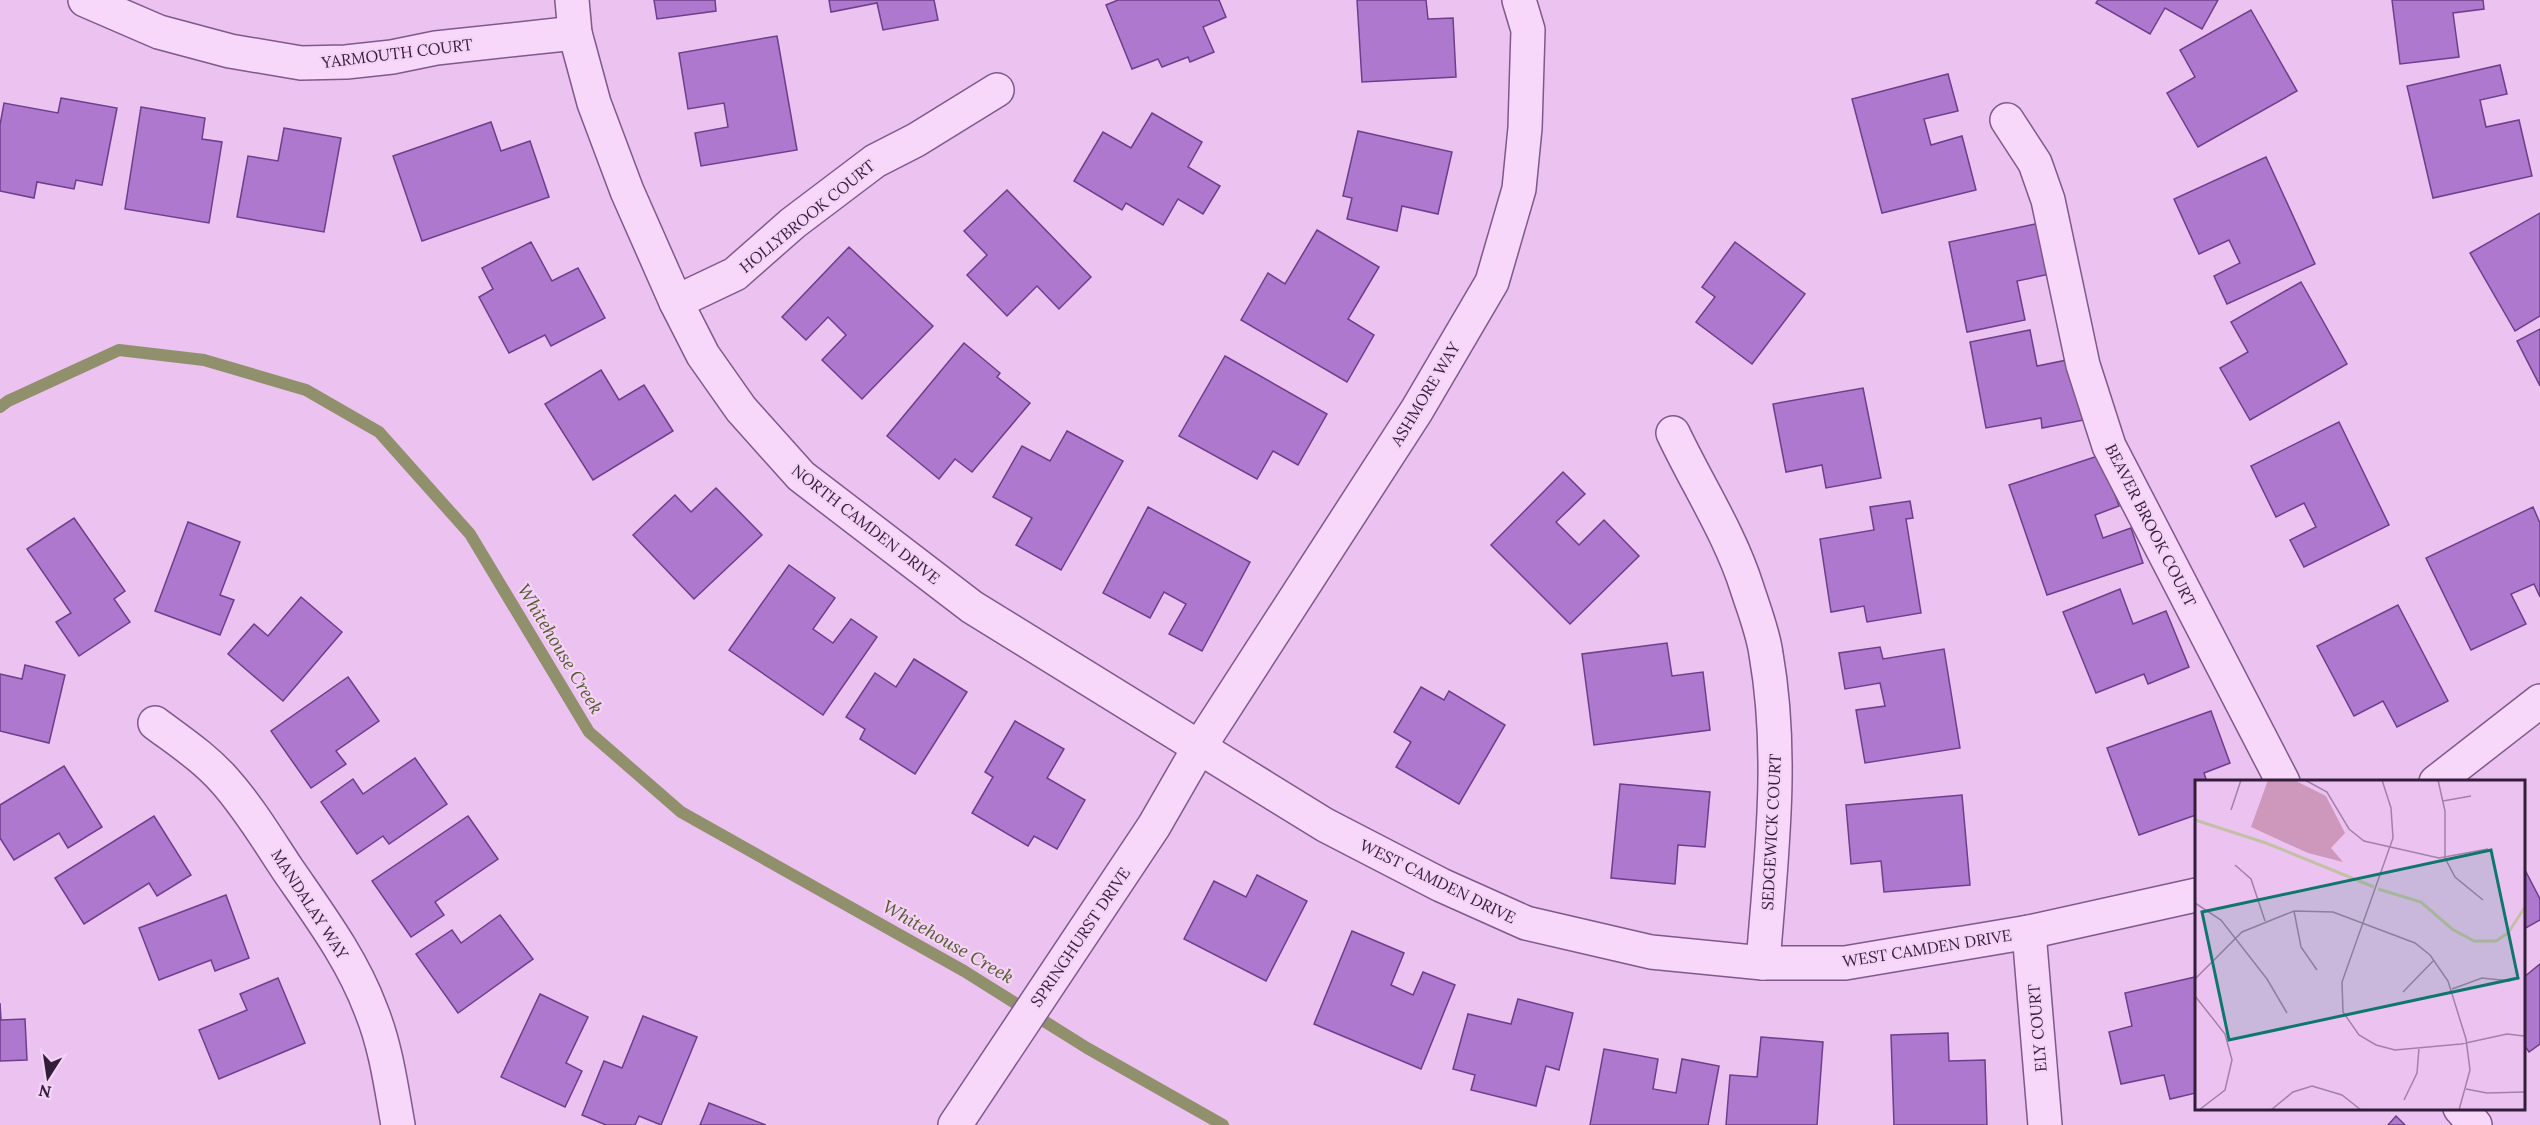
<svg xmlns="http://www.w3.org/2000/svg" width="2540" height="1125" font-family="Lora,serif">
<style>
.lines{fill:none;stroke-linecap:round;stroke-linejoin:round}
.stream{stroke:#91906c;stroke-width:12}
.building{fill:#af78cf;stroke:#6d3e8b;stroke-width:1.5}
.minor-casing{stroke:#7e598b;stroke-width:36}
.minor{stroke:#f7d7fa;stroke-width:33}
.labels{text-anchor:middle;stroke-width:4.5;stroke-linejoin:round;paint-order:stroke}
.street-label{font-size:16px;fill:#321e3a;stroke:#f4d3f7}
.water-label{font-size:18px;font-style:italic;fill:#545b2d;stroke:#f4d3f7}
.inset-river{fill:none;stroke:#c3c0a6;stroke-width:3}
.inset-road{fill:none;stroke:#a281a7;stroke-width:1.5}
.view{fill:#0f766e;fill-opacity:0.15;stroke:#0f766e;stroke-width:3}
.inset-edge{fill:none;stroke:#321e3a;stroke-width:3}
</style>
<rect width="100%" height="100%" fill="#ecc3f0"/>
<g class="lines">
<polyline class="stream" points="0,407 8,401 119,350 204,360 306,390 379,432 470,534 589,732 681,812 964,971 1087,1048 1223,1125"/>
</g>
<g class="building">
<polygon points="654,0 715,0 716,11 657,19"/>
<polygon points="829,0 934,0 938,20 883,30 877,3 831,12"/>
<polygon points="1118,0 1219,0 1226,17 1203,27 1214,52 1190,62 1188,57 1162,67 1158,59 1132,69 1106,5"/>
<polygon points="1357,0 1426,0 1428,19 1453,18 1456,77 1362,82"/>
<polygon points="2098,0 2218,0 2202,29 2165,8 2150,34 2096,3"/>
<polygon points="2392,0 2483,0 2484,9 2453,13 2459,57 2400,64"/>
<polygon points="2251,10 2297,91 2198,147 2167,93 2195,77 2180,50"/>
<polygon points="777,36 797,150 701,166 695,133 728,127 724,103 688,109 679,53"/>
<polygon points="2500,65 2507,94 2480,100 2486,127 2519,120 2532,176 2433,198 2407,86"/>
<polygon points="1948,74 1958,111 1924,119 1931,145 1962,136 1976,190 1882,213 1852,99"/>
<polygon points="61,98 117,108 102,185 76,180 74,189 37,182 34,198 0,191 0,125 4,103 58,113"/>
<polygon points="141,107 205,118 202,139 222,142 209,223 125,209"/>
<polygon points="1152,113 1202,142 1188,167 1220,186 1203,214 1178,199 1163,225 1126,203 1122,210 1074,181 1103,132 1131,148"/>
<polygon points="491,122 501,151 530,141 549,197 422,241 393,156"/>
<polygon points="284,128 341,138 324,232 237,217 248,156 278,161"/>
<polygon points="1358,131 1452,152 1438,214 1402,206 1397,231 1347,219 1352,198 1343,196"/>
<polygon points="2266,157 2315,264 2227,304 2214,276 2240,263 2229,240 2199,254 2174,199"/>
<polygon points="1007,190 1091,277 1059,309 1037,286 1007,316 967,275 987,255 964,231"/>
<polygon points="2540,213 2540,316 2515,331 2470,253"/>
<polygon points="2040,223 2050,274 2017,281 2025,320 1967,332 1949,242"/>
<polygon points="1317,230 1379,267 1348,319 1374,335 1347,382 1241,320 1268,273 1285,284"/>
<polygon points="531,242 552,281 578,268 605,318 551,346 545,335 509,353 479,297 493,289 482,268"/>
<polygon points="1735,242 1805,294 1752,364 1696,322 1715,297 1702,287"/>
<polygon points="849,247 933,326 862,399 822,360 846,335 828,317 806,340 782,317"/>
<polygon points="2301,282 2347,364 2250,420 2220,368 2248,352 2231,322"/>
<polygon points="2540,329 2540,386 2517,341"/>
<polygon points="2030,330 2037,366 2072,359 2084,420 2042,428 2041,418 1986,428 1970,342"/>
<polygon points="964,343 1000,373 997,377 1030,403 972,472 955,459 939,479 887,436"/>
<polygon points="1225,356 1327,414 1298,465 1273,451 1257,479 1179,436"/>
<polygon points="601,370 619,400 644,385 673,431 593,480 545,404"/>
<polygon points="1863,388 1881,478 1826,488 1822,465 1786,472 1773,404"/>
<polygon points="2339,422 2389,525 2304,567 2290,540 2316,527 2304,503 2276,517 2251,466"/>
<polygon points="1067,431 1123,461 1061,570 1016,545 1032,518 993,497 1022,446 1050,461"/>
<polygon points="2101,455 2119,506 2095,515 2103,538 2131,528 2143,563 2047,595 2009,485"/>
<polygon points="1563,472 1585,494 1556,522 1579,545 1604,520 1639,556 1570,624 1491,545"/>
<polygon points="716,488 762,535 694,599 633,535 675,495 691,512"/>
<polygon points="1910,501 1913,518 1906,519 1921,613 1867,622 1864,606 1831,612 1820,539 1874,530 1870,507"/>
<polygon points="1148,507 1250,562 1202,651 1169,634 1186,604 1164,592 1150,618 1103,593"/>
<polygon points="2533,507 2540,523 2540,597 2534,584 2511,594 2526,624 2471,650 2426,558"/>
<polygon points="74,518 125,591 114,599 130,622 79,656 56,622 71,613 27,549"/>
<polygon points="188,522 240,542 220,595 234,600 220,635 155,611"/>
<polygon points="789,565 835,598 813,629 833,643 851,619 877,637 823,715 729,650"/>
<polygon points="2120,589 2133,624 2166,611 2189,667 2148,684 2144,674 2096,693 2063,612"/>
<polygon points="301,597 342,632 283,701 228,654 254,624 268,636"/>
<polygon points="2398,605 2448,701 2397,727 2383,701 2354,716 2317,646"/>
<polygon points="1667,643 1672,676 1703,672 1710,730 1594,745 1582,654"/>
<polygon points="1880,647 1883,659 1944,649 1960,748 1865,763 1856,710 1885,706 1880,683 1845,689 1839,653"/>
<polygon points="914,659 967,692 915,774 860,739 865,729 846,717 875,673 896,687"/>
<polygon points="25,665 65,675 49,743 0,731 0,674 22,679"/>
<polygon points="348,677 379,721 336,751 346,764 311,788 271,731"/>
<polygon points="1421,687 1444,700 1449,691 1505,725 1459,804 1396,767 1411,742 1394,732"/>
<polygon points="2211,711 2230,763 2204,773 2207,782 2196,782 2196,815 2139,835 2107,748"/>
<polygon points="1015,721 1064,749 1047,778 1085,800 1057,849 1034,836 1028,846 972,813 993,777 985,772"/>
<polygon points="415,758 447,804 389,844 383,836 357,854 321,802 353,779 363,794"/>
<polygon points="64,766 102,827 68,848 59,833 14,860 0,838 0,805"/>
<polygon points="1620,784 1710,792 1705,847 1678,845 1675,884 1611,878"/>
<polygon points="1962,795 1970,885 1884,892 1881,861 1851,864 1846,805"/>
<polygon points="154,816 191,875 157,896 149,883 84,924 55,878"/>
<polygon points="468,816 498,859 435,902 444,915 411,937 372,881"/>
<polygon points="2524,868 2540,899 2540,920 2524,929"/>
<polygon points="1257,875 1307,901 1266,981 1184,939 1214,881 1246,897"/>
<polygon points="226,895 249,958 215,971 211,960 159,980 139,928"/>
<polygon points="500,915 533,959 458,1013 416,954 452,930 461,943"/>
<polygon points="1352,931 1404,953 1391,985 1413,995 1423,972 1455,985 1421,1069 1314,1024"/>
<polygon points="2540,964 2540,1044 2529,1052 2524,1045 2524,977"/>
<polygon points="2195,977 2196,1093 2170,1099 2164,1075 2121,1084 2109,1032 2132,1026 2125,993"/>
<polygon points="278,978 305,1043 219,1079 199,1030 247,1010 240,994"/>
<polygon points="540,994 588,1017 566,1063 582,1071 565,1107 501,1077"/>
<polygon points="1518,999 1573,1013 1559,1070 1546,1066 1536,1106 1471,1090 1475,1075 1453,1069 1468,1014 1511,1024"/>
<polygon points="0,1003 1,1020 25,1019 27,1060 0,1061"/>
<polygon points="643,1016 697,1037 661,1125 639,1116 635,1125 606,1125 582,1115 604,1061 622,1068"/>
<polygon points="1948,1033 1949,1061 1985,1060 1987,1125 1894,1125 1891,1035"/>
<polygon points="1761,1037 1823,1042 1817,1125 1726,1125 1730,1075 1757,1077"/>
<polygon points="1604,1049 1658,1059 1653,1089 1676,1093 1682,1059 1719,1066 1708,1125 1590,1125"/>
<polygon points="709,1103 766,1125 700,1125"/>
<polygon points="2396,1116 2405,1125 2388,1125"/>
</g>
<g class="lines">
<g class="minor-casing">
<g id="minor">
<polyline points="85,0 159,32 230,51 301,63 346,62 392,57 436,48 575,33"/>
<polyline points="572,0 575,33 594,103 627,191 676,302 703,355 741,409 801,476 972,607 1325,825 1441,885 1526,923 1651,952 1763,963 1845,963 2029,932 2196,895"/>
<polyline points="2007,120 2035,163 2048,200 2083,365 2109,446 2283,782"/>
<polyline points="676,302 735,274 793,223 875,161 916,140 997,90"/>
<path d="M1673 433C1697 484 1730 534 1747 588 1754 610 1763 632 1766 654 1784 756 1771 860 1763 963"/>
<path d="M155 723C179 741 205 758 225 781 249 808 268 840 288 870 319 915 352 959 371 1010 386 1047 391 1086 398 1125"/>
<polyline points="2436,782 2540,701"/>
<polyline points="2029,932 2045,1125"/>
<polyline points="2460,1108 2475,1125"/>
<polyline points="955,1125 1154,826 1200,746 1417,410 1492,282 1519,189 1525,128 1528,30 1519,0"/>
</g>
</g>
<use href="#minor" class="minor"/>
</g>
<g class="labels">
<g class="street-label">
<text transform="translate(397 53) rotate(-7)" y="6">YARMOUTH COURT</text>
<text transform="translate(807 216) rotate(-39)" y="6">HOLLYBROOK COURT</text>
<text transform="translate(1425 394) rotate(-59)" y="6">ASHMORE WAY</text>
<text transform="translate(866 524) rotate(38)" y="6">NORTH CAMDEN DRIVE</text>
<text transform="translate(2151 525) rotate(63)" y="6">BEAVER BROOK COURT</text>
<text transform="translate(1771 832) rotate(-87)" y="6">SEDGEWICK COURT</text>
<text transform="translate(1438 881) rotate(26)" y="6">WEST CAMDEN DRIVE</text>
<text transform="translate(310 904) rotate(57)" y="6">MANDALAY WAY</text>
<text transform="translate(1080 937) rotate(-56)" y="6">SPRINGHURST DRIVE</text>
<text transform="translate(1927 948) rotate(-9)" y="6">WEST CAMDEN DRIVE</text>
<text transform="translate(2037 1028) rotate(-95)" y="6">ELY COURT</text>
</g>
<g class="water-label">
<text transform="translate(560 649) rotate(59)" y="6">Whitehouse Creek</text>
<text transform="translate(948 942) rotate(30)" y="6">Whitehouse Creek</text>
</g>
</g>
<g transform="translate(2195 780)">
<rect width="330" height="330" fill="#ecc3f0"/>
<path d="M73 0H99L131 16 150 53 136 68 148 82 113 73 56 47Z" fill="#ce97bc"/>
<path class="inset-river" d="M0 40 71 63 179 107M183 109 226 122 257 149 279 161H301L313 153 330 127"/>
<path class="inset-road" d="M110 0 132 12 154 49 169 61 244 78 293 69M187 0 196 28 198 58 147 202 148 232 164 255 181 265 200 270 266 264 312 254 329 256M243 0 250 31V78L260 97 288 120M248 21 276 16M36 30 46 0M40 85 56 99 70 141M0 123 26 140 72 199 92 233M99 131 106 167 122 190M0 199 47 152 99 131 138 132 220 163 235 175 253 201 271 259 275 290 264 330M257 209 287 198 315 201M208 212 239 180M0 216 30 254 37 280 30 310 4 330M271 309 292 313 330 312M209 320 222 293 224 268M76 330 98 312 117 306 147 315 166 330"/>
<path class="view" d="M296 70 323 198 34 260 7 132Z"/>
<rect width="330" height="330" class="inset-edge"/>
</g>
<g transform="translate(48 1077) rotate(192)" stroke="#f4d3f7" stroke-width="4.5" paint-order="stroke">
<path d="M0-4.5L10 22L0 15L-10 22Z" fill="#321e3a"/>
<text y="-9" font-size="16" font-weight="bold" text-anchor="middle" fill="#321e3a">N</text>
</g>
</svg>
